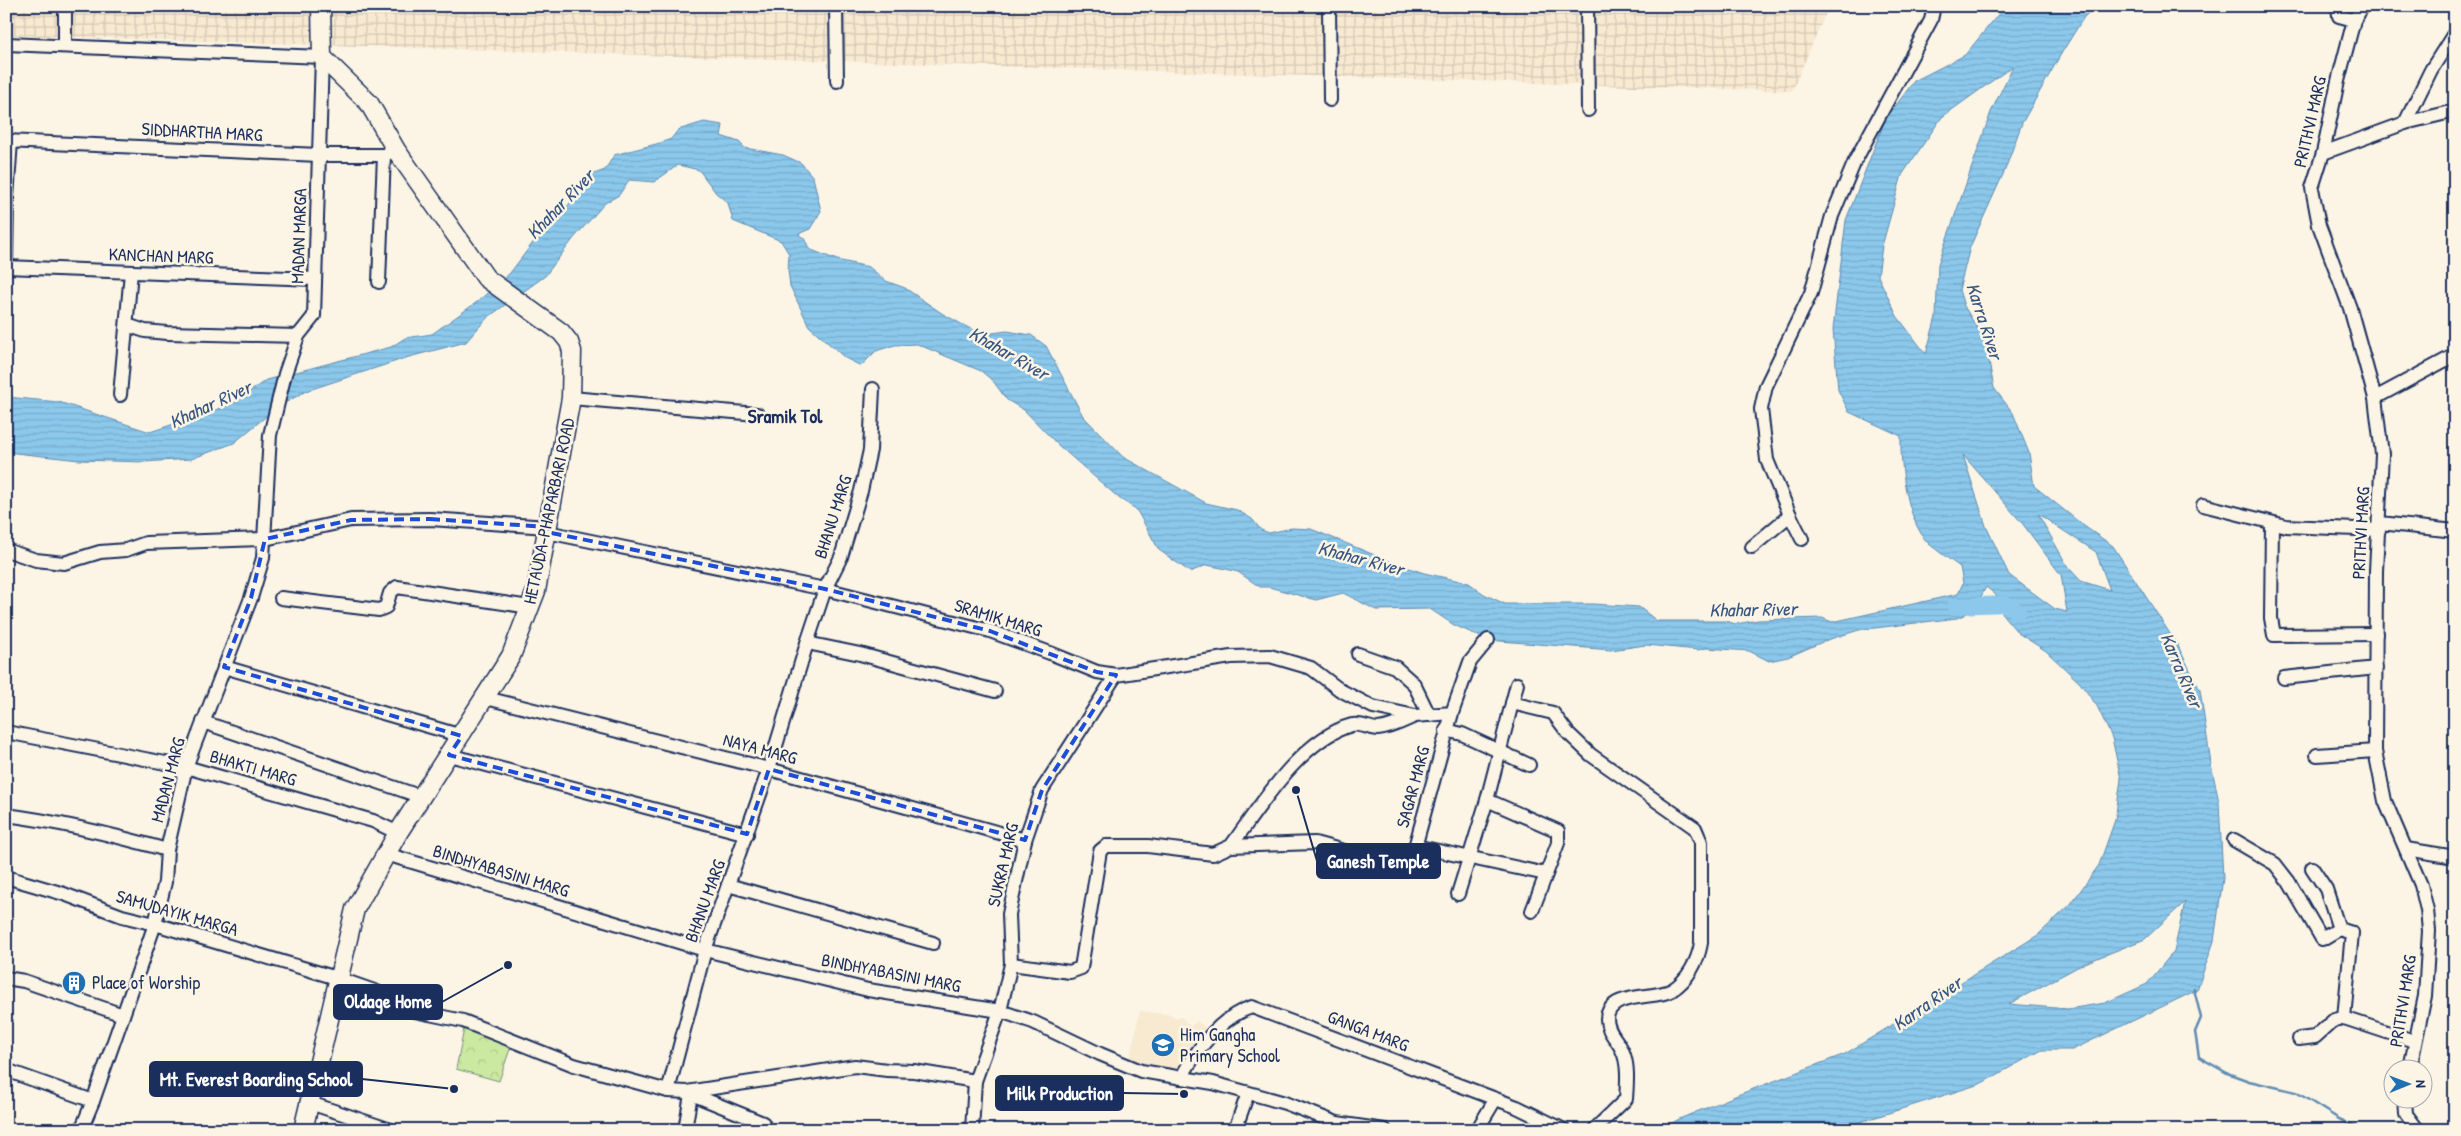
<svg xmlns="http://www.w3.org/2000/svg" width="2461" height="1136" font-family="'Patrick Hand',sans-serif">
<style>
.built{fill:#f8e9d1}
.industrial{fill:url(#industrial-grid)}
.park{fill:url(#park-crowns);stroke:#748c80}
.water{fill:url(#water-rules);stroke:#5e8bb3;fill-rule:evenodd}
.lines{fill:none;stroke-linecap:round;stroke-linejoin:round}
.stream{stroke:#5e8bb3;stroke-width:2.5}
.river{stroke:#8bc8eb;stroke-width:16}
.minor-casing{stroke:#1b2f5e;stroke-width:16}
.highway-casing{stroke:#1b2f5e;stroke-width:21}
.minor{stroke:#fcf5e5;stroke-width:12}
.highway{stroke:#fcf5e5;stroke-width:18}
.marked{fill:none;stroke:#1d4ed8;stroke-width:4;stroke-dasharray:10 6;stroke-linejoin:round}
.labels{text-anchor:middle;stroke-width:5;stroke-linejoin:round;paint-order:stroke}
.street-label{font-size:18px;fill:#1b2f5e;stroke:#fcf5e5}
.poi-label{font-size:18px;fill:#1b2f5e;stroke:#fcf5e5;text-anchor:start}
.water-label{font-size:19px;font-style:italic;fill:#375581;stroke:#fcf5e5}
.neighbourhood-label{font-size:19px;font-weight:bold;fill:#1b2f5e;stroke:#fcf5e5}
.leader{fill:none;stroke:#1b2f5e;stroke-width:2}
.callout-dot{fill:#1b2f5e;stroke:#fcf5e5;stroke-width:2}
.callout{fill:#1b2f5e;stroke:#1b2f5e;stroke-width:2}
.callout-label{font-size:19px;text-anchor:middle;font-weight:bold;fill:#fff}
</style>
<defs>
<pattern id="industrial-grid" width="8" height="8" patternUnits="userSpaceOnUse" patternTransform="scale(1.25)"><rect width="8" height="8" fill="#f8e9d1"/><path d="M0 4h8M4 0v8" fill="none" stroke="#d4c8b6"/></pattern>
<pattern id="park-crowns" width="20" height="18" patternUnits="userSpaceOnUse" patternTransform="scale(1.25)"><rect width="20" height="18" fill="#cce9a1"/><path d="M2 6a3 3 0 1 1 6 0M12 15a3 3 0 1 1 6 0" fill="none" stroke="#afc88d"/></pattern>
<pattern id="water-rules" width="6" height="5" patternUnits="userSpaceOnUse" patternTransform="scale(1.25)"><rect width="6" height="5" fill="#8bc8eb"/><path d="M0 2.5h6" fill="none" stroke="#77accc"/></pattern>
</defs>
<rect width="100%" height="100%" fill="#fcf5e5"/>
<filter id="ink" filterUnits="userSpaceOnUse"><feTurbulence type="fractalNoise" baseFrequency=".02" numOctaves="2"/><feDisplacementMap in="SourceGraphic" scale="10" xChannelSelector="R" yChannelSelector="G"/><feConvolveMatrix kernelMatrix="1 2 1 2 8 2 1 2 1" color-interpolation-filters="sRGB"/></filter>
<g filter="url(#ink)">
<polygon class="built" points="1140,1011 1172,1015 1174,1018 1182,1017 1190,1027 1197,1021 1205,1027 1176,1072 1129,1062"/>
<polygon class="industrial" points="6,6 1829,6 1792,91 6,35"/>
<polygon class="park" points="464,1029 511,1046 499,1081 456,1069"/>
<path class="water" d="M2005 6H2096L2084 17 2061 54 2022 123 2005 170 1970 247 1959 290 1964 306 1985 341 1994 388 2013 413 2029 453 2034 486 2084 526 2113 546 2178 646 2200 690 2211 764 2219 802 2223 878 2214 941 2197 990 2072 1050H2042L1980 1084 1835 1130H1660L1679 1119 1740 1094 1845 1054 2038 935 2070 905 2099 865 2115 820 2121 779 2112 738 2097 706 2080 683 2046 651 2018 633 2003 615 1996 595 1986 587 1974 610 1957 618 1859 630 1827 640 1788 657 1769 661 1749 651 1706 648 1698 650 1646 645 1611 650 1488 640 1454 625 1430 609 1376 610 1343 593 1316 600 1269 587H1260L1238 572 1226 569 1207 565 1190 572 1159 550 1136 509 1120 499 1058 445 1024 410 1007 400 993 381 981 371 917 344 895 345 876 351 861 366 845 358 809 326 790 286 788 270 789 254 781 241 733 221 728 203 716 193 699 170 678 165 654 182 629 180 619 195 605 203 574 238 545 276 487 318 466 342 409 357 306 391 276 408 234 443 191 459 144 462 79 460 6 452V397L59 402 150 432 233 404 266 380 391 347 405 338 432 334 477 302 510 273 538 236 556 220 594 174 605 170 614 155 660 143 671 139 678 130 704 122 723 125 721 136 739 142 745 148 783 155 801 163 813 177 821 211 810 229 798 234 805 239 809 249 837 260 869 267 886 281 905 288 943 314 967 327 984 334 1007 331 1031 335 1046 346 1083 416 1123 457 1206 503 1237 510 1252 519 1261 530 1269 533 1292 528 1311 529 1394 563 1424 573 1469 583 1484 594 1505 604H1593L1639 607 1657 621H1725L1736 624 1758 620 1822 618 1832 622 1958 594 1963 583 1960 567C1950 560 1939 552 1929 544 1907 522 1900 466 1901 436L1849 412 1838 390 1833 329 1846 220 1885 120 1914 81 1965 55ZM2013 66 1991 112 1938 264 1936 317 1926 354 1897 316 1878 276 1882 246 1902 175 1942 117ZM1963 455 2022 523 2061 575 2067 612 2055 609 2009 575 1986 526ZM2038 514 2096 552 2110 590 2081 581 2068 567ZM2185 902 2174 951 2147 984 2105 1003 2068 1009 2009 1004 2085 963 2145 939Z"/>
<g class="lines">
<polyline class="stream" points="2194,989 2201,1018 2195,1032 2199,1057 2227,1073 2249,1081 2296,1092 2339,1119 2364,1130"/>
<polyline class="river" points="1955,606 2007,604 2018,612"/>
<g class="minor-casing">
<g id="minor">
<polyline points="65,6 65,46"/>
<polyline points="836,6 837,81"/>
<polyline points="1329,6 1330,100"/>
<polyline points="1587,6 1588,110"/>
<polyline points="2338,6 2339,16 2354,20"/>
<polyline points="2363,6 2354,20 2338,81 2323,153 2312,188 2319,225 2350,308 2375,398 2382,454 2376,571 2375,751 2385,801 2421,885 2427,910 2429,931 2425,996 2410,1068"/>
<polyline points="6,44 322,57 314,316 298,336 285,374 270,435 263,558 251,598 186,767 167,850 165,882 155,924 93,1101 81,1130"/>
<polyline points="2405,123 2431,70 2455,32"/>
<polyline points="6,141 319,155 384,155 396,150"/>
<polyline points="2323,153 2405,123 2455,111"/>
<polyline points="6,267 315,279"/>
<polyline points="6,267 7,198 11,141"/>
<polyline points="379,282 384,155"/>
<polyline points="127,325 145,331 167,333 298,336"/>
<polyline points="120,395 131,272"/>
<polyline points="571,398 757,414"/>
<polyline points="2375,398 2455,355"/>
<polyline points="2203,505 2286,526 2379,530"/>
<polyline points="2272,523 2271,618 2274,635 2376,634"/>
<polyline points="2380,523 2455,531"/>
<polyline points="547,532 825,589 990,631 1050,653 1097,672 1116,675 1231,657 1270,656 1311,668 1340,690 1373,707 1415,716 1452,713 1470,662 1488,640"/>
<polyline points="1802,539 1790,515 1767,460 1761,409 1766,386 1811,293 1832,216 1855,161 1931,20 1934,6"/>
<polyline points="1752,547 1790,515"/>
<polyline points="6,550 36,560 64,563 100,552 126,550 146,543 265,539 351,520 430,519 548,527"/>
<polyline points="281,598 379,610 386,607 390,593 397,587 530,607"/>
<polyline points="807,643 860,654 995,691"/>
<polyline points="1358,654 1395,667 1414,684 1429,715"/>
<polyline points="224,667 462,736"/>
<polyline points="2284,678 2376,668"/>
<polyline points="486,698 769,769 1025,840"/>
<path d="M1512 703 1553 713 1568 733 1591 755 1695 828 1701 842V943C1698 961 1688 980 1672 990 1655 1000 1608 991 1607 1019 1607 1032 1617 1039 1622 1050 1629 1064 1627 1084 1626 1099L1594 1130"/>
<polyline points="203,722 422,797"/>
<polyline points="1446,730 1462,734 1529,765"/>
<polyline points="6,732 186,767 373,821 398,833"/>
<polyline points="449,755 747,834"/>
<polyline points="2317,755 2375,751"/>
<polyline points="1487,800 1558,831 1558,843 1532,911"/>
<path d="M6 815C61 822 114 835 167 850"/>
<polyline points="2234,840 2275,864 2289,882 2322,939 2339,929 2352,933 2344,1018"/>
<polyline points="1231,846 1315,843 1409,869 1452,713"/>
<polyline points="1415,846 1546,874"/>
<polyline points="2406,849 2455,857"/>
<polyline points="386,854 705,950 868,990 1000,1011 1033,1022 1100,1054 1141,1071 1213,1083 1285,1103 1337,1123 1385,1130"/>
<polyline points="2312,868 2326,889 2339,929"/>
<polyline points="6,877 64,894 122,916 155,924 340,979 377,992 395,1007 463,1021 574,1065 668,1091 705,950 769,769 807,643 825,589 841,557 861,491 870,450 873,389"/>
<polyline points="728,885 933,943"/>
<polyline points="1458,894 1487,800 1517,684"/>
<path d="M1011 964 1070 972 1081 968 1100 851 1106 846H1148L1213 854 1231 846C1260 806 1302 738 1352 725 1360 723 1370 729 1378 729 1391 728 1404 721 1415 716"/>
<polyline points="6,978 24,981 123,1015"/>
<polyline points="2299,1039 2315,1037 2334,1020 2344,1018 2414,1041"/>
<polyline points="6,1070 93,1101"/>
<path d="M1181 1078C1196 1051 1221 1016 1252 1007L1517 1107 1564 1130"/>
<polyline points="668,1091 687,1092 855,1066 887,1070 914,1071 975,1081"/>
<polyline points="689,1093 763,1123"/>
<polyline points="2405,1098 2406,1114 2418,1130"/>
<polyline points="310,1103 391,1130"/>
<polyline points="685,1130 691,1094"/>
<polyline points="972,1130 975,1081 1000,1011 1011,964 1009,914 1025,840 1042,790 1116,675"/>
<polyline points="1235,1130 1248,1093"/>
<polyline points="1477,1130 1495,1100"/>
</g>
</g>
<g class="highway-casing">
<polyline id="highway" points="303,1130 355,909 398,833 511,656 536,591 571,398 572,351 569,342 561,332 486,278 396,150 369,103 322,57 321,6"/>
</g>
<use href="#minor" class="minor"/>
<use href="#highway" class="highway"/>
</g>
</g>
<path class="marked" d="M430 519 548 527 547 532 825 589 990 631 1097 672 1116 675 1042 790 1025 840 769 769 747 834 449 755 462 736 224 667 251 598 265 539 351 520Z"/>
<defs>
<g id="building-disc" transform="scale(1.25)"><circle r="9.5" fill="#1f6fb2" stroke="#fcf5e5"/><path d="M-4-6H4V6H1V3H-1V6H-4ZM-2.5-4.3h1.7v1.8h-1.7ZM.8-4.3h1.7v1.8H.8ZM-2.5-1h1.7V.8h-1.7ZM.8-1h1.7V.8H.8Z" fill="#fff"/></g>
<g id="school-disc" transform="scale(1.25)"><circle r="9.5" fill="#1f6fb2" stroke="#fcf5e5"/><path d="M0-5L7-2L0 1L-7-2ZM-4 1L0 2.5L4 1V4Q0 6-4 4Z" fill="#fff"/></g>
</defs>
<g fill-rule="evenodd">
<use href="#building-disc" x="74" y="983"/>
<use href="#school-disc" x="1163" y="1045"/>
</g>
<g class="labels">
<g class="street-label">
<text transform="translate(2310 122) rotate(-77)" y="6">PRITHVI MARG</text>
<text transform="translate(202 132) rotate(3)" y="6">SIDDHARTHA MARG</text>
<text transform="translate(299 236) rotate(-88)" y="6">MADAN MARGA</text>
<text transform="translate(161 256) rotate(2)" y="6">KANCHAN MARG</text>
<text transform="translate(549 511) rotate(-78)" y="6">HETAUDA-PHAPARBARI ROAD</text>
<text transform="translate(833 517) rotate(-72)" y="6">BHANU MARG</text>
<text transform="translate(2361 533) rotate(-87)" y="6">PRITHVI MARG</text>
<text transform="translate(998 618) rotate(17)" y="6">SRAMIK MARG</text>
<text transform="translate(760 749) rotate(15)" y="6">NAYA MARG</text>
<text transform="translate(253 768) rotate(16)" y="6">BHAKTI MARG</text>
<text transform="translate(168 780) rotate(-75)" y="6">MADAN MARG</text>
<text transform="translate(1413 787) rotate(-75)" y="6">SAGAR MARG</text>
<text transform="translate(1003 865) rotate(-77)" y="6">SUKRA MARG</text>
<text transform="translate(501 871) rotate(17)" y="6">BINDHYABASINI MARG</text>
<text transform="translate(705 901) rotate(-70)" y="6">BHANU MARG</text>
<text transform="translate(177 913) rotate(16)" y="6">SAMUDAYIK MARGA</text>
<text transform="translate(891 973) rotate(11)" y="6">BINDHYABASINI MARG</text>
<text transform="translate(2403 1001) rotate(-81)" y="6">PRITHVI MARG</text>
<text transform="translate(1368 1031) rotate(21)" y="6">GANGA MARG</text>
</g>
<g class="poi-label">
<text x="92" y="989">Place of Worship</text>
<text x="1180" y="1041">Him Gangha<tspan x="1180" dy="21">Primary School</tspan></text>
</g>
<g class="water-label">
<text transform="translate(560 204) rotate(-46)" y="7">Khahar River</text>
<text transform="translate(1985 321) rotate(72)" y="7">Karra River</text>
<text transform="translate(1009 353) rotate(30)" y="7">Khahar River</text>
<text transform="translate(210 404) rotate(-25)" y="7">Khahar River</text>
<text transform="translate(1361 558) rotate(15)" y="7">Khahar River</text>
<text transform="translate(1753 609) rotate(-1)" y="7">Khahar River</text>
<text transform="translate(2182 670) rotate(67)" y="7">Karra River</text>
<text transform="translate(1927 1003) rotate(-35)" y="7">Karra River</text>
</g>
<g class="neighbourhood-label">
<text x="785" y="423">Sramik Tol</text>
</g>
</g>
<path class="leader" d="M1296 790L1317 861M508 965L442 1002M454 1089L362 1079M1184 1094L1123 1093"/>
<g class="callout-dot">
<circle cx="1296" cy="790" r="5"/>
<circle cx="508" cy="965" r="5"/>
<circle cx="454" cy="1089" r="5"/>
<circle cx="1184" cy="1094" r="5"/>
</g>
<g class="callout">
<rect x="1317" y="844" width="123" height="34" rx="5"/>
<rect x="334" y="985" width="108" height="34" rx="5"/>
<rect x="150" y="1062" width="212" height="34" rx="5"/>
<rect x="996" y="1076" width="127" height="34" rx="5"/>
</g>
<g class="callout-label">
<text x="1378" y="868">Ganesh Temple</text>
<text x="388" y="1008">Oldage Home</text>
<text x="256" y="1086">Mt. Everest Boarding School</text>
<text x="1060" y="1100">Milk Production</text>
</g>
<rect width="2461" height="1136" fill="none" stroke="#fcf5e5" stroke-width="25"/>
<rect x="12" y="12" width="2436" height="1111" fill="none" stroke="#1b2f5e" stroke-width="2" filter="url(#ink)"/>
<g transform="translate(2408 1084) rotate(89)"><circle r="24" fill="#fcf5e5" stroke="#a2a6af"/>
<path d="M0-4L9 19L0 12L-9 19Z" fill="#1f6fb2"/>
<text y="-8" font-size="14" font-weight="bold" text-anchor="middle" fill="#1b2f5e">N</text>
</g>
</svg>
